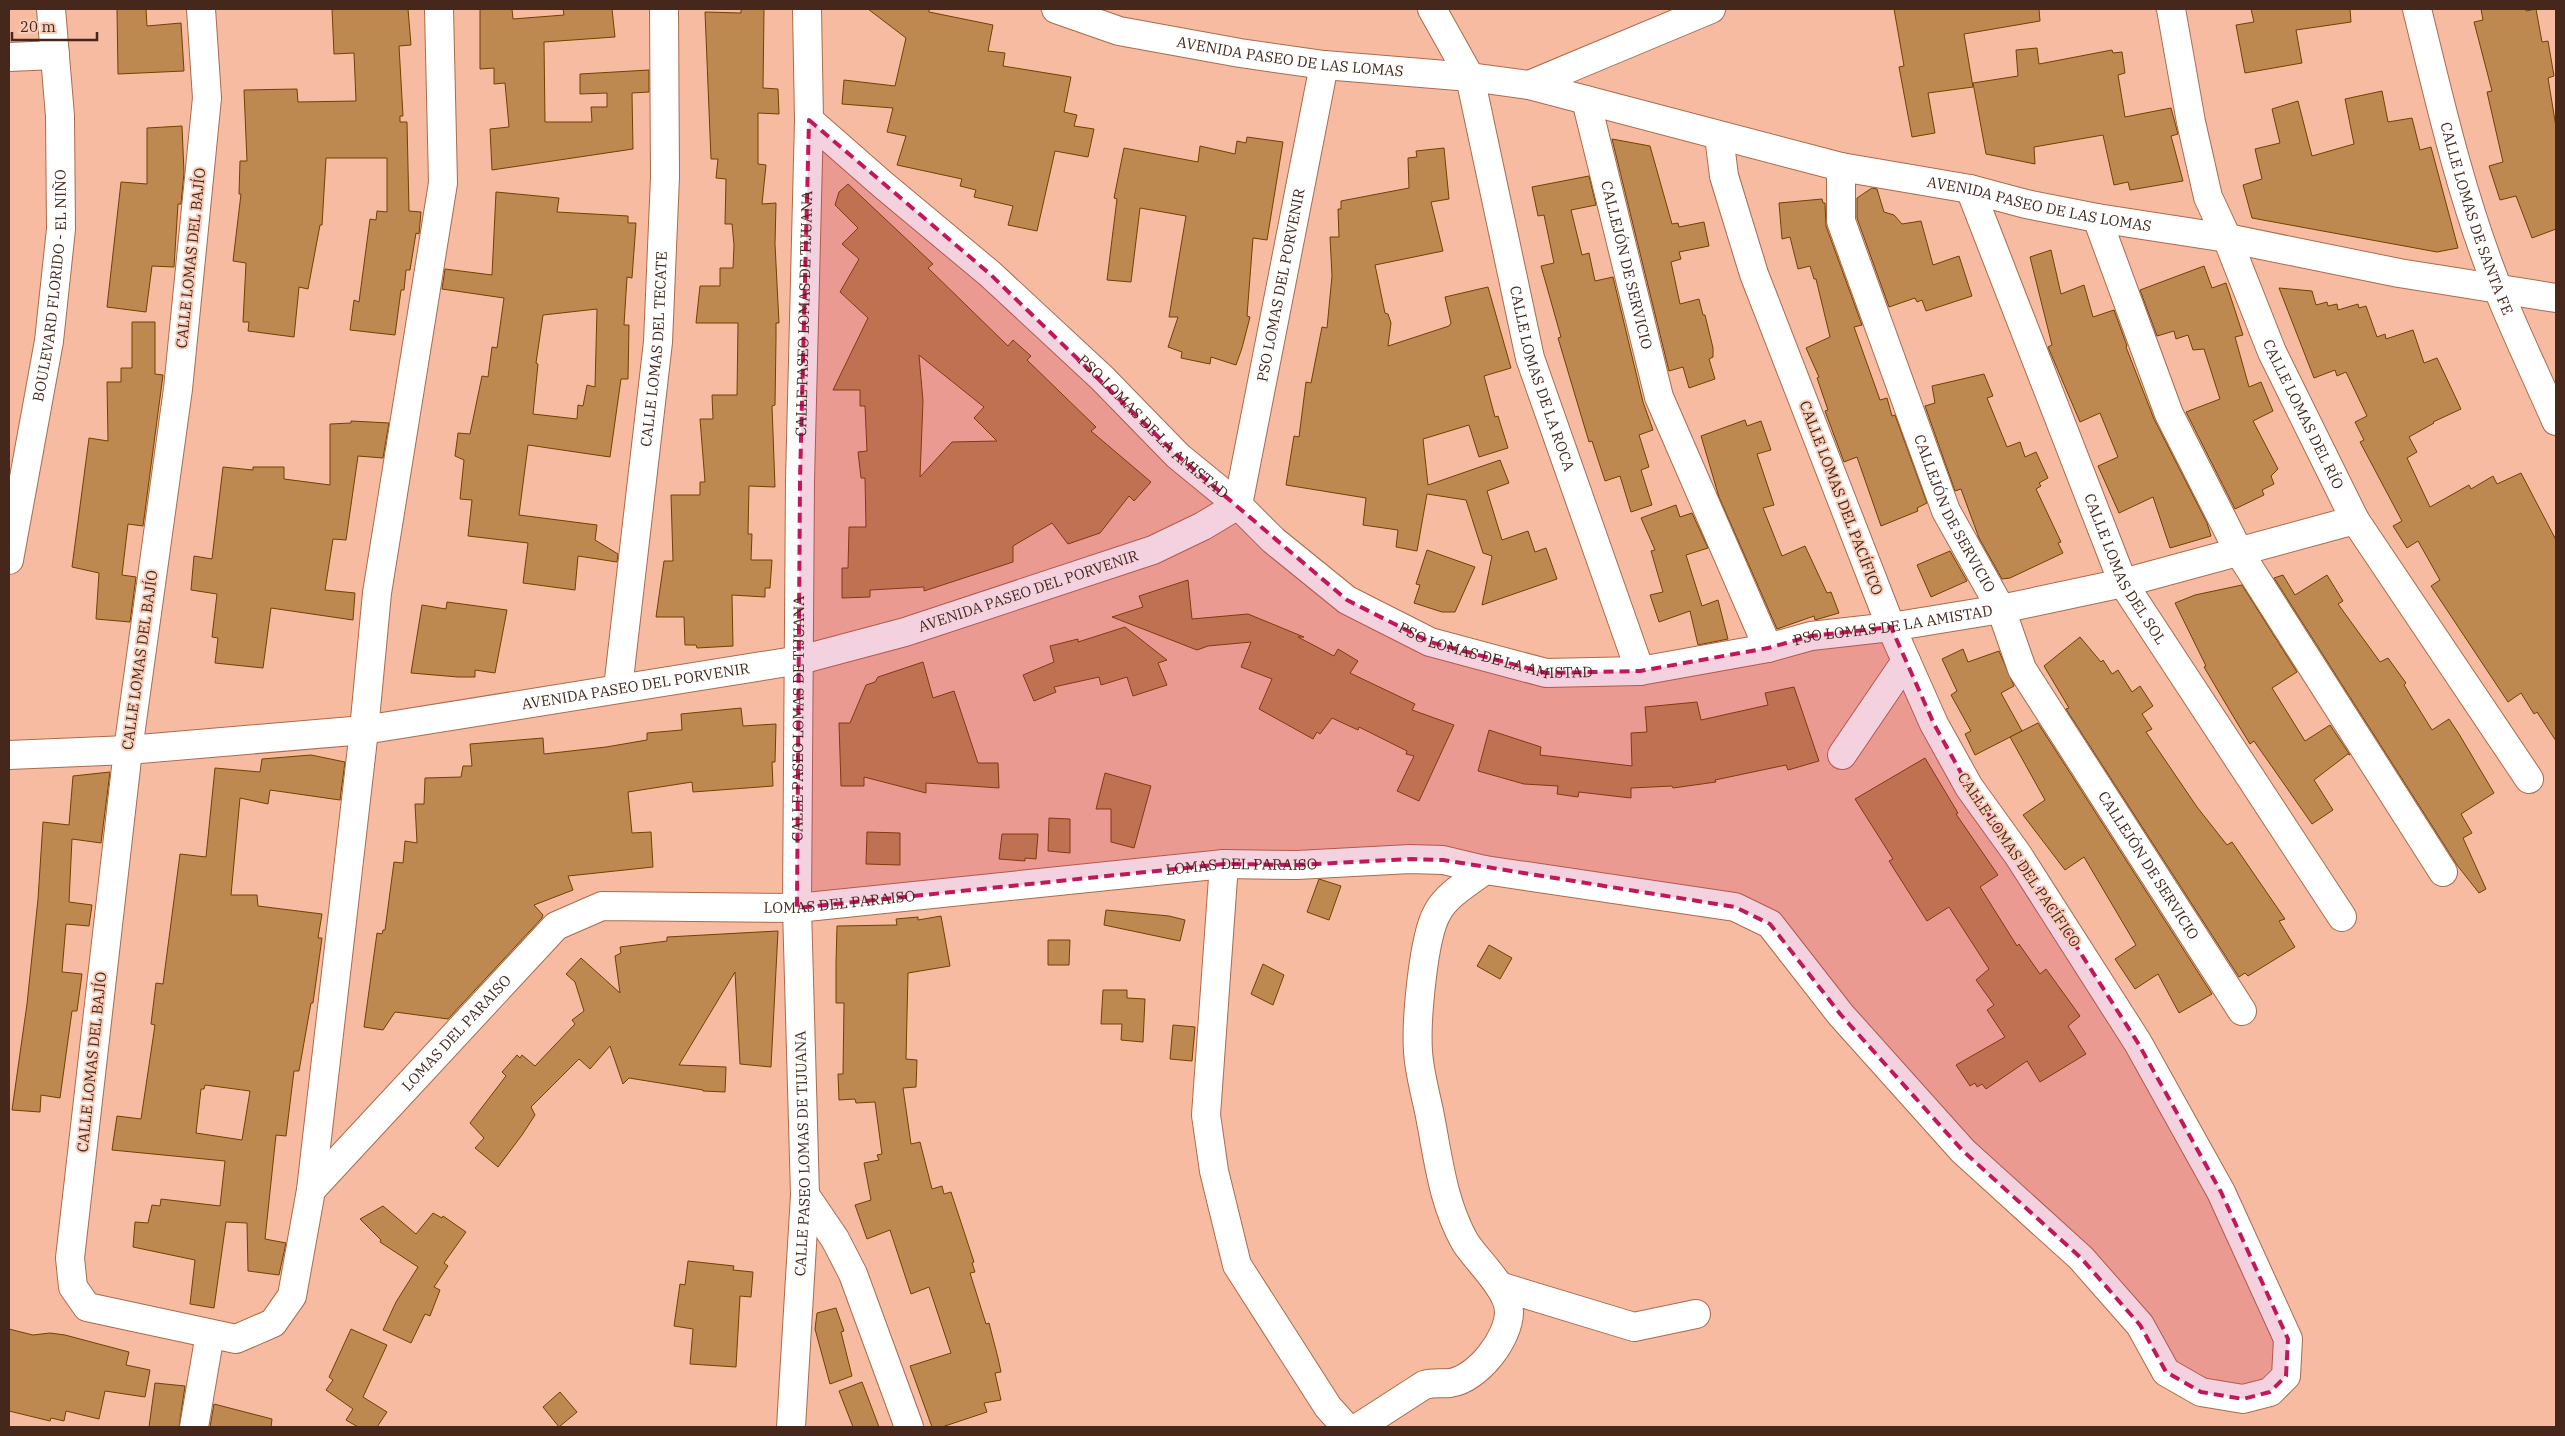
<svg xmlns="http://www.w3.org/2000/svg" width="2565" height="1436" font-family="'IBM Plex Serif',serif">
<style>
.building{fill:#be8851;stroke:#724100;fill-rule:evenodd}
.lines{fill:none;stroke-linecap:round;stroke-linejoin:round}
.minor-casing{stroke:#ad6a4b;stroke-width:30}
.major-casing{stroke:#ad6a4b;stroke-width:30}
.minor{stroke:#fff;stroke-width:28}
.major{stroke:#fff;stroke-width:28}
.marked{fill:#c2185b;fill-opacity:0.2;stroke:#c2185b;stroke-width:4;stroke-dasharray:10 6;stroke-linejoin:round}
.labels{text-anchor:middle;stroke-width:4;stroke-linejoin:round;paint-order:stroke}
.street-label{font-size:15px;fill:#45281b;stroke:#f9ccb8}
</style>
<rect width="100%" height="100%" fill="#f6bba0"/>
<g class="building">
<polygon points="117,9 146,9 147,26 181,23 184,71 118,74"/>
<polygon points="332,9 408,9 411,45 399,46 403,116 400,116 400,122 407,122 409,211 421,212 419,234 416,233 410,270 406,270 404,290 401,290 395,335 350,330 354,300 359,302 370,219 376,220 377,211 387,212 387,158 326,158 322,225 320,225 308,289 299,287 294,337 248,331 249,322 243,322 246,263 233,261 241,194 239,194 240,161 247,161 244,90 297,89 298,102 356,101 354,53 334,54"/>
<polygon points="480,9 512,9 513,19 564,15 563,9 612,9 615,37 544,42 545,122 592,122 591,107 607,107 607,93 580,94 580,74 649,70 649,92 632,93 633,149 492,170 490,129 509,127 505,83 494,84 494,68 480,69"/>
<polygon points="741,9 764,9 763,88 778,89 779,114 758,113 758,164 766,165 762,204 776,203 775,244 779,323 776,323 776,339 775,405 772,406 775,487 749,486 748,534 752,534 751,560 772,560 770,588 765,588 765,597 732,595 733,646 697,648 696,645 685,645 684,617 656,617 664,561 673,561 671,495 700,495 700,482 705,482 700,419 713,419 712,395 737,395 738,323 696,323 700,286 720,286 720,268 733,268 734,245 732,224 725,224 726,179 716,178 718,159 711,159 705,12 741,13"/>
<polygon points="868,9 929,9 929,12 993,25 988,51 1005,53 1003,66 1071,77 1064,112 1077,115 1074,126 1094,129 1088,157 1055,151 1037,231 1008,225 1013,206 974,197 976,190 960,186 962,179 897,165 906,136 887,132 893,108 842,104 844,80 895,86 906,38"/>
<polygon points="1894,9 2039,9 2040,21 1964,34 1973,87 1928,93 1935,133 1912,137 1899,67 1904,66"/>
<polygon points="2251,9 2350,9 2351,22 2296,30 2302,63 2245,73 2236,25 2254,22"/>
<polygon points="2481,9 2526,9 2526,11 2536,9 2542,42 2548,41 2554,76 2548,78 2556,127 2556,229 2532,238 2516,196 2500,200 2489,166 2503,162 2487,92 2492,91 2474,22 2483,20"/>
<polygon points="2037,48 2039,64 2112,50 2113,53 2122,52 2125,73 2118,75 2125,117 2171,108 2178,134 2171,136 2183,181 2130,190 2128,182 2114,185 2103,135 2034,147 2035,164 1986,154 1973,83 2018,76 2016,50"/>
<polygon points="2382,91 2388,122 2412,118 2420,150 2431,147 2458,248 2437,252 2252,218 2243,185 2262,179 2255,149 2280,143 2272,109 2298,101 2312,156 2354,144 2345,99"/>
<polygon points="182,126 184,173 181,204 178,204 174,267 152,266 146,312 107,307 121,182 147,184 147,128"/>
<polygon points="1247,137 1283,142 1267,240 1253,238 1247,316 1250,317 1242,348 1236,365 1211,357 1210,364 1181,358 1182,352 1168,347 1178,317 1169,317 1186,216 1140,208 1131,282 1107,280 1117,199 1114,198 1124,148 1198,162 1200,146 1235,154 1237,141 1246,143"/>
<polygon points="1612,139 1650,146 1672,224 1678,223 1679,227 1704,222 1709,246 1679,252 1681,259 1671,262 1680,304 1699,299 1703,315 1705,315 1713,348 1713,357 1709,359 1715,379 1689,388 1683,367 1669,371"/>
<polygon points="1444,148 1449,199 1431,202 1443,251 1375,265 1385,313 1388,314 1391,323 1388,346 1449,326 1451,323 1445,297 1488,287 1511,368 1484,376 1495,417 1498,416 1508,448 1479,457 1469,425 1423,439 1428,485 1500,460 1509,483 1487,491 1502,540 1528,531 1535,552 1546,548 1557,579 1482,605 1492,556 1483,553 1466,500 1427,494 1417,551 1396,547 1398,530 1363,525 1366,498 1286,485 1294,436 1299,437 1306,382 1311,383 1322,327 1327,328 1332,276 1330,237 1339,237 1338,209 1341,209 1341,201 1409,188 1408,158 1417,157 1416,151"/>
<polygon points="1589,176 1596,205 1571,210 1582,255 1589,253 1595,281 1613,277 1643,402 1653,430 1639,435 1649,467 1641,470 1652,505 1631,512 1620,476 1605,481 1592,441 1589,442 1558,338 1561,337 1541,266 1554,263 1544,215 1538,216 1532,187"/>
<path d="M848 184 933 264 928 268 1008 346 1013 340 1031 356 1027 360 1096 427 1091 431 1151 482 1134 501 1129 496 1100 533 1068 544 1052 523 1013 546V562L924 591V587L870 590V597L842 598V568H848L849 527H866L865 478H861L858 452 867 451 865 406H860V390H833L868 318 840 292 859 259 842 244 858 228 835 205 839 192ZM919 355 984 407 974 418 997 441 952 442 920 477 923 401Z"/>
<polygon points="1872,188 1877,189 1884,212 1894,215 1902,224 1921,221 1933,265 1959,256 1972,296 1926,311 1922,300 1917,302 1915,298 1889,307 1857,218 1857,198"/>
<path d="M496 192 559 198 557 212 628 216V223H636L632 278 627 277 624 325H629L628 379H621L610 457 528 445 519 515 597 525 595 540 618 554 617 562 578 556 575 590 523 583 528 543 468 536 472 500 460 499 464 460 455 456 458 433 470 434 482 376 488 377 492 347 497 348 504 298 442 289 445 269 492 275ZM597 309 595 387 587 385 583 406 578 405 577 419 533 414 538 364 536 363 543 315Z"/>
<polygon points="1822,199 1823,203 1825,203 1826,226 1862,325 1854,327 1880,400 1887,398 1892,416 1895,415 1927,503 1917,508 1918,511 1881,526 1857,457 1844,462 1825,411 1828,410 1817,378 1819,377 1806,348 1830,337 1816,279 1814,279 1810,266 1798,269 1790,237 1782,239 1779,203"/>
<polygon points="2051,250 2061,294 2084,285 2093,317 2114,310 2127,346 2126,347 2154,419 2207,523 2211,536 2170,548 2153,497 2119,513 2098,466 2118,457 2100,413 2080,422 2048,347 2052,345 2030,257"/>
<polygon points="2204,266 2212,288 2226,283 2243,335 2235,337 2249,387 2261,382 2273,411 2253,421 2278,469 2271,476 2274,484 2262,490 2264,495 2235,509 2186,412 2220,399 2204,349 2193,350 2188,335 2176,339 2174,331 2157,336 2140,290"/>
<polygon points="2279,288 2312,291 2316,305 2327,302 2328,306 2337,304 2338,310 2358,304 2359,308 2366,306 2377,337 2385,334 2386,339 2413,330 2424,363 2437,358 2461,409 2433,422 2434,423 2409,437 2417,452 2407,458 2430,507 2469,485 2471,489 2493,476 2497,484 2521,473 2556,540 2556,741 2537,712 2534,714 2521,693 2508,702 2431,586 2440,580 2418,541 2407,548 2393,526 2402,521 2360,442 2364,440 2355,422 2367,416 2346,372 2337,376 2335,370 2314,378"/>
<polygon points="132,322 155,322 155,374 163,375 143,526 128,524 122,575 136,577 130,622 96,619 99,573 72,567 89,438 108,441 107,382 121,382 121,368 132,368"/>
<polygon points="1984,374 1993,396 1987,398 2007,447 2020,442 2025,457 2036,452 2048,478 2039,483 2041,486 2036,489 2061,542 2058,543 2063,553 2010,578 2002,579 1979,538 1961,489 1955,491 1925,406 1935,403 1932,386"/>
<polygon points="1745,420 1747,426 1761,421 1771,450 1757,454 1774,505 1763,508 1782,556 1805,546 1827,593 1831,592 1839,613 1815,620 1814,616 1777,629 1719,497 1701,436"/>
<polygon points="351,421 389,423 383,458 358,456 346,540 333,539 325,590 355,593 353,620 271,608 263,668 215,663 218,638 212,637 217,594 191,590 194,556 212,559 223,467 253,470 253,467 284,467 284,479 330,485 330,424 351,423"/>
<polygon points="1676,505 1680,517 1692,513 1708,548 1686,555 1702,606 1718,600 1728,639 1698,645 1690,611 1659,622 1650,595 1663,592 1651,551 1655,550 1641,518"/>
<polygon points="1427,550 1475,567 1455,612 1442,612 1414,603 1420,585 1416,584"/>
<polygon points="1950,551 1967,581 1931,597 1917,565"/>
<polygon points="2283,575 2295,595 2327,575 2343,601 2338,604 2380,662 2388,658 2406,683 2404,685 2432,730 2449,719 2459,734 2494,793 2461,814 2472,833 2463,838 2486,889 2479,893 2457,865 2274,578"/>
<polygon points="1188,580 1192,619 1248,614 1304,637 1298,637 1334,656 1338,649 1358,661 1350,673 1415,704 1412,710 1454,725 1419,801 1397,791 1414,756 1406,754 1407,751 1359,727 1358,730 1332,718 1320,734 1317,732 1313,739 1259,709 1272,679 1241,667 1251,642 1208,646 1197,650 1112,617 1143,607 1139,596"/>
<polygon points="2242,585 2297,672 2272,688 2305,741 2330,725 2350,755 2348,754 2314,780 2333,810 2312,824 2254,741 2250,744 2233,716 2204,667 2206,666 2175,603 2195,595"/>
<polygon points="447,602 507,610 495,673 475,670 475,677 458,677 411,673 422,605 446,609"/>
<polygon points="1125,627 1167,660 1158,663 1167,685 1133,696 1127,677 1101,685 1099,677 1054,687 1056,692 1034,701 1023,675 1054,662 1050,646 1078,639 1078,642"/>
<polygon points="2080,637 2101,662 2103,660 2112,674 2118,670 2132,692 2140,686 2153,706 2142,714 2152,729 2146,732 2197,807 2227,845 2232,842 2285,919 2279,921 2295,947 2248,976 2245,973 2239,977 2066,709 2069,708 2044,666"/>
<polygon points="1963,649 1968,662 1999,651 2014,686 2001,693 2022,731 1975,755 1965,734 1971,731 1951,695 1957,691 1942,659"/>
<polygon points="923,662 933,698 954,691 978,763 998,763 999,788 926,783 926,793 864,777 864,786 841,786 839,723 850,723 866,685 875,682 878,677"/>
<polygon points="1794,687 1819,761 1788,770 1786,765 1715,780 1716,782 1673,788 1672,786 1631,788 1631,798 1579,792 1578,797 1557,794 1558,786 1524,784 1478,771 1489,730 1541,747 1540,755 1632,766 1631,733 1647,732 1645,707 1697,702 1701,720 1768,705 1765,693"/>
<polygon points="741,708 743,726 776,724 775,762 772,762 773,786 693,792 692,782 628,792 632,833 651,832 653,867 568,876 573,890 534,905 543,915 542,918 448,1019 395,1012 383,1030 364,1027 377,933 382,934 383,930 385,930 394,862 403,863 405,841 417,843 415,804 424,804 425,778 461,777 463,766 472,766 470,744 543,738 544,754 606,747 647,740 647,733 682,730 681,714"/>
<polygon points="2038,723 2212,994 2179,1013 2158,974 2135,989 2115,959 2136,945 2084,857 2065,870 2023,815 2045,800 2010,737"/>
<path d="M311 755 345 762 340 800 270 790 268 804 240 798 231 895H257L258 906 322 914 318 938H322L313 1003H311L299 1071H294L286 1136 276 1135 265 1239 286 1243 279 1275 248 1271 247 1223 226 1222 214 1308 190 1304 195 1260 133 1247 135 1222 148 1223 152 1205 160 1206 161 1199 220 1206 225 1161 112 1150 117 1116 141 1119 155 1025 151 1024 156 983 163 984 180 854 206 857 215 768 260 772 262 759ZM205 1085 250 1091 242 1140 196 1133 201 1089H204Z"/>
<polygon points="1925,758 1958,813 1956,814 1998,875 1980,887 2017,946 2019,944 2040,974 2046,969 2080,1016 2068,1026 2086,1054 2040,1082 2027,1061 1986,1089 1982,1084 1977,1087 1975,1083 1970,1086 1956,1065 2005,1037 1987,1010 1994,1005 1976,980 1989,969 1949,907 1927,921 1889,861 1893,859 1855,799"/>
<polygon points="110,772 101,843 72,839 69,902 92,905 89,926 66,924 62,972 82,974 77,1011 72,1011 60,1098 41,1095 40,1112 12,1110 27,1004 38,899 43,822 69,825 73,776"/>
<polygon points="1105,773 1151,786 1134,848 1111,842 1111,809 1096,809"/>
<polygon points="1049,818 1070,819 1070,853 1048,851"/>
<polygon points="867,832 900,833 900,865 866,864"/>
<polygon points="1002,834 1038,834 1036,859 1025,858 1025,861 999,859"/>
<polygon points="1319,879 1341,886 1329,920 1307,912"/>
<polygon points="1106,910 1169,916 1185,920 1180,941 1104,925"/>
<polygon points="941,916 950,966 908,973 906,1059 917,1060 916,1087 903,1088 911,1144 920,1142 932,1189 942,1186 944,1194 951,1192 974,1262 972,1263 975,1272 970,1273 986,1324 989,1323 998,1358 1001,1372 995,1373 1001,1400 984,1403 987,1412 942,1427 932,1427 910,1366 951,1353 929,1287 911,1294 890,1230 867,1239 855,1205 871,1200 864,1163 879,1160 877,1155 882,1154 875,1102 856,1103 855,1099 839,1100 838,1074 843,1074 844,1003 836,1003 836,963 837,926 897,925 896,919 918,917 918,920"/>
<polygon points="778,931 771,1067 740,1064 735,972 679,1065 726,1067 725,1092 703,1091 703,1090 629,1078 623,1084 610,1046 590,1069 579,1059 531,1107 535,1115 522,1135 498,1167 475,1148 484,1138 470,1123 506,1076 502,1072 517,1055 520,1058 522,1055 535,1066 575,1024 572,1020 584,1011 575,982 566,974 581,958 620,993 615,956 621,953 620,947 667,941 667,937"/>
<polygon points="1048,940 1070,940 1069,965 1048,965"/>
<polygon points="1489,945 1512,958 1500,979 1477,966"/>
<polygon points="1263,964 1284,975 1273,1005 1251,994"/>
<polygon points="1103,990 1127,990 1127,998 1145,999 1143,1042 1121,1040 1122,1024 1101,1024"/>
<polygon points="1173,1025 1195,1027 1192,1061 1170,1059"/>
<polygon points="383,1206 416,1234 433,1213 442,1218 443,1216 466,1232 444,1263 448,1266 434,1287 440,1290 430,1316 425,1314 411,1343 383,1330 396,1302 418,1267 380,1242 381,1240 360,1219"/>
<polygon points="688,1261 734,1266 733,1270 753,1272 751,1297 740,1296 736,1367 690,1364 693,1329 674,1326 680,1284 685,1285"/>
<polygon points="836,1308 844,1331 841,1332 852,1376 830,1384 815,1329 817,1313"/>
<polygon points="9,1329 33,1335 50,1333 65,1335 129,1352 126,1365 150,1370 145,1397 105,1391 99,1419 66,1411 64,1421 51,1418 50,1421 9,1411"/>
<polygon points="351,1329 387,1345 363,1397 387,1412 377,1427 358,1427 346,1420 353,1409 326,1390 333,1380 329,1377"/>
<polygon points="862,1382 879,1427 853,1427 839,1391"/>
<polygon points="155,1383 185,1386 179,1427 149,1427"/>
<polygon points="560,1392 577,1412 559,1427 543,1407"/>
<polygon points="214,1404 272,1419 271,1427 210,1427"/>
</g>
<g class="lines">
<g class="minor-casing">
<g id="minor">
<polyline points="201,9 207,98 178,389 128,750 70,1258 73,1287 87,1307 236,1339 273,1323 292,1296 311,1190 364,730 377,593 443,183 439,9"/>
<path id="s1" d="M1056 9 1119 31 1240 53 1324 65 1470 77 1529 85 1841 167 1970 189 2026 204 2097 218 2227 238 2399 273 2556 298"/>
<path id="s2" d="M1432 9 1470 77 1530 358 1640 671"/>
<path id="s3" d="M2171 9 2191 122 2208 197 2227 238 2272 352 2355 520 2529 779"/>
<path id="s4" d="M2417 9C2440 103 2462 199 2498 289 2516 334 2537 377 2556 421"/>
<polyline points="9,57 55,55"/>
<polyline points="1529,85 1711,9"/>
<path id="s5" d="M1586 100 1659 397 1768 648"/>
<path id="s6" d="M809 120 882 184 990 274 1102 378 1178 456 1238 505 1273 540 1347 600 1430 642 1546 673 1640 671 1768 648 1811 636 1891 627 2001 609 2123 583 2355 520"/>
<path id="s7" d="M1841 167V221L1946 511 2001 609 2022 669 2242 1011"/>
<path id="s8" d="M1970 189 2123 583 2342 917"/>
<polyline points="2097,218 2169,414 2239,552 2443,872"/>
<path id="s9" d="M1238 505 1324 65"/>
<path id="s10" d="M618 688 658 342 665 177 664 9"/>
<path id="s11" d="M9 755 128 750 364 730 800 660 905 632 1153 550 1203 526 1238 505"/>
<polyline points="1842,755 1906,661"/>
<polyline points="1224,864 1206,1115 1214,1171 1237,1265 1328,1407 1346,1427"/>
<path id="s12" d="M311 1190 556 926 602 906 797 908 1224 864 1297 865 1410 859 1443 860 1485 870 1735 907 1770 924 1841 1015 1963 1151 2081 1258 2140 1325 2166 1372 2201 1392 2243 1399 2270 1392 2286 1376 2288 1339 2221 1192 2138 1043 2018 855 1969 787 1934 724 1891 627 1754 274 1724 176 1719 136"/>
<polyline points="805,1195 835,1239 853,1274 909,1427"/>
<polyline points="1499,1286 1634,1327 1696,1314"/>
<polyline points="194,1427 210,1334"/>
<path id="s13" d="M791 1427 805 1195 797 908 800 480 809 120 807 9"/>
<path d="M1359 1427 1424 1385C1434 1382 1441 1384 1450 1383 1478 1379 1509 1338 1509 1312 1509 1289 1477 1261 1465 1242 1442 1201 1438 1156 1429 1111 1425 1092 1419 1071 1418 1051 1416 1022 1423 938 1437 913 1446 895 1469 882 1485 870"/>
</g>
</g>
<g class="major-casing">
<g id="major">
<path id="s14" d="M9 560 49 341 61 229 60 116 51 9"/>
</g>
</g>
<use href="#minor" class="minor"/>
<use href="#major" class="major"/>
</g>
<path class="marked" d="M809 120 990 274 1178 456 1347 600 1430 642 1546 673 1640 671 1768 648 1811 636 1891 627 1934 724 1969 787 2018 855 2138 1043 2221 1192 2288 1339 2286 1376 2270 1392 2243 1399 2201 1392 2166 1372 2140 1325 2081 1258 1963 1151 1841 1015 1770 924 1735 907 1443 860 1410 859 1297 865 1224 864 797 908 800 480Z"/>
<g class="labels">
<g class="street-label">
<text dy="5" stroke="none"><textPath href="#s1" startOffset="240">AVENIDA PASEO DE LAS LOMAS</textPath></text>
<text dy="5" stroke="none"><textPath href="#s1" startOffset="1005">AVENIDA PASEO DE LAS LOMAS</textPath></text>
<text dy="5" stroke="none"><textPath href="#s4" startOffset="218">CALLE LOMAS DE SANTA FE</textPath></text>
<text transform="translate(191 258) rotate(-84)" y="5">CALLE LOMAS DEL BAJÍO</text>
<text dy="5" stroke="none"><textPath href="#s5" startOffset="170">CALLEJÓN DE SERVICIO</textPath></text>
<text dy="5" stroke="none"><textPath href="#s14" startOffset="278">BOULEVARD FLORIDO - EL NIÑO</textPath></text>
<text dy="5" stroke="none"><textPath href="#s9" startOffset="224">PSO LOMAS DEL PORVENIR</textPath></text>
<text dy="5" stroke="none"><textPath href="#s13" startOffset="1114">CALLE PASEO LOMAS DE TIJUANA</textPath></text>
<text dy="5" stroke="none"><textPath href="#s10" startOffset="341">CALLE LOMAS DEL TECATE</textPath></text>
<text dy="5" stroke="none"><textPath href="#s2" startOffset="388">CALLE LOMAS DE LA ROCA</textPath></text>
<text dy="5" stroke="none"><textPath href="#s3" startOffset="429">CALLE LOMAS DEL RÍO</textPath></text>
<text dy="5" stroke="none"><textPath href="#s6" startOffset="461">PSO LOMAS DE LA AMISTAD</textPath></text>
<text transform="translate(1841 498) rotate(69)" y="5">CALLE LOMAS DEL PACÍFICO</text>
<text dy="5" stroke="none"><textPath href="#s7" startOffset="368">CALLEJÓN DE SERVICIO</textPath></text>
<text dy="5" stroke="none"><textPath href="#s8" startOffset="411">CALLE LOMAS DEL SOL</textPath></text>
<text dy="5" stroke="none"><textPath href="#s11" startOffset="1036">AVENIDA PASEO DEL PORVENIR</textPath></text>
<text dy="5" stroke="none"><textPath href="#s6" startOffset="1286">PSO LOMAS DE LA AMISTAD</textPath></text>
<text dy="5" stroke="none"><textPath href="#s6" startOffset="881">PSO LOMAS DE LA AMISTAD</textPath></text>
<text transform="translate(140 660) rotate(-82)" y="5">CALLE LOMAS DEL BAJÍO</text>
<text dy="5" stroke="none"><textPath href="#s11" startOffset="631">AVENIDA PASEO DEL PORVENIR</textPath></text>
<text dy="5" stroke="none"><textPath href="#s13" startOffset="709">CALLE PASEO LOMAS DE TIJUANA</textPath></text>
<text transform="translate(2019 860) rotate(56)" y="5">CALLE LOMAS DEL PACÍFICO</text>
<text dy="5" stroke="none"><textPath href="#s7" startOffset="772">CALLEJÓN DE SERVICIO</textPath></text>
<text dy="5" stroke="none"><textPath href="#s12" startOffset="1052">LOMAS DEL PARAISO</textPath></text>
<text dy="5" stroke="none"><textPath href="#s12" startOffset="648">LOMAS DEL PARAISO</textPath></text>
<text dy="5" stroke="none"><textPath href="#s12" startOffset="214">LOMAS DEL PARAISO</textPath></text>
<text transform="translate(92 1062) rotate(-84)" y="5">CALLE LOMAS DEL BAJÍO</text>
<text dy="5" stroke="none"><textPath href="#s13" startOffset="274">CALLE PASEO LOMAS DE TIJUANA</textPath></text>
</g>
</g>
<rect width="2565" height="1436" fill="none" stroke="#45281b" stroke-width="20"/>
<path d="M12 32v8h85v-8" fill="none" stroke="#45281b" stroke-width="2.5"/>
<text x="20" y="32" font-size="15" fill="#45281b" stroke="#f9ccb8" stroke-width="4" paint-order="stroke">20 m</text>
</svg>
